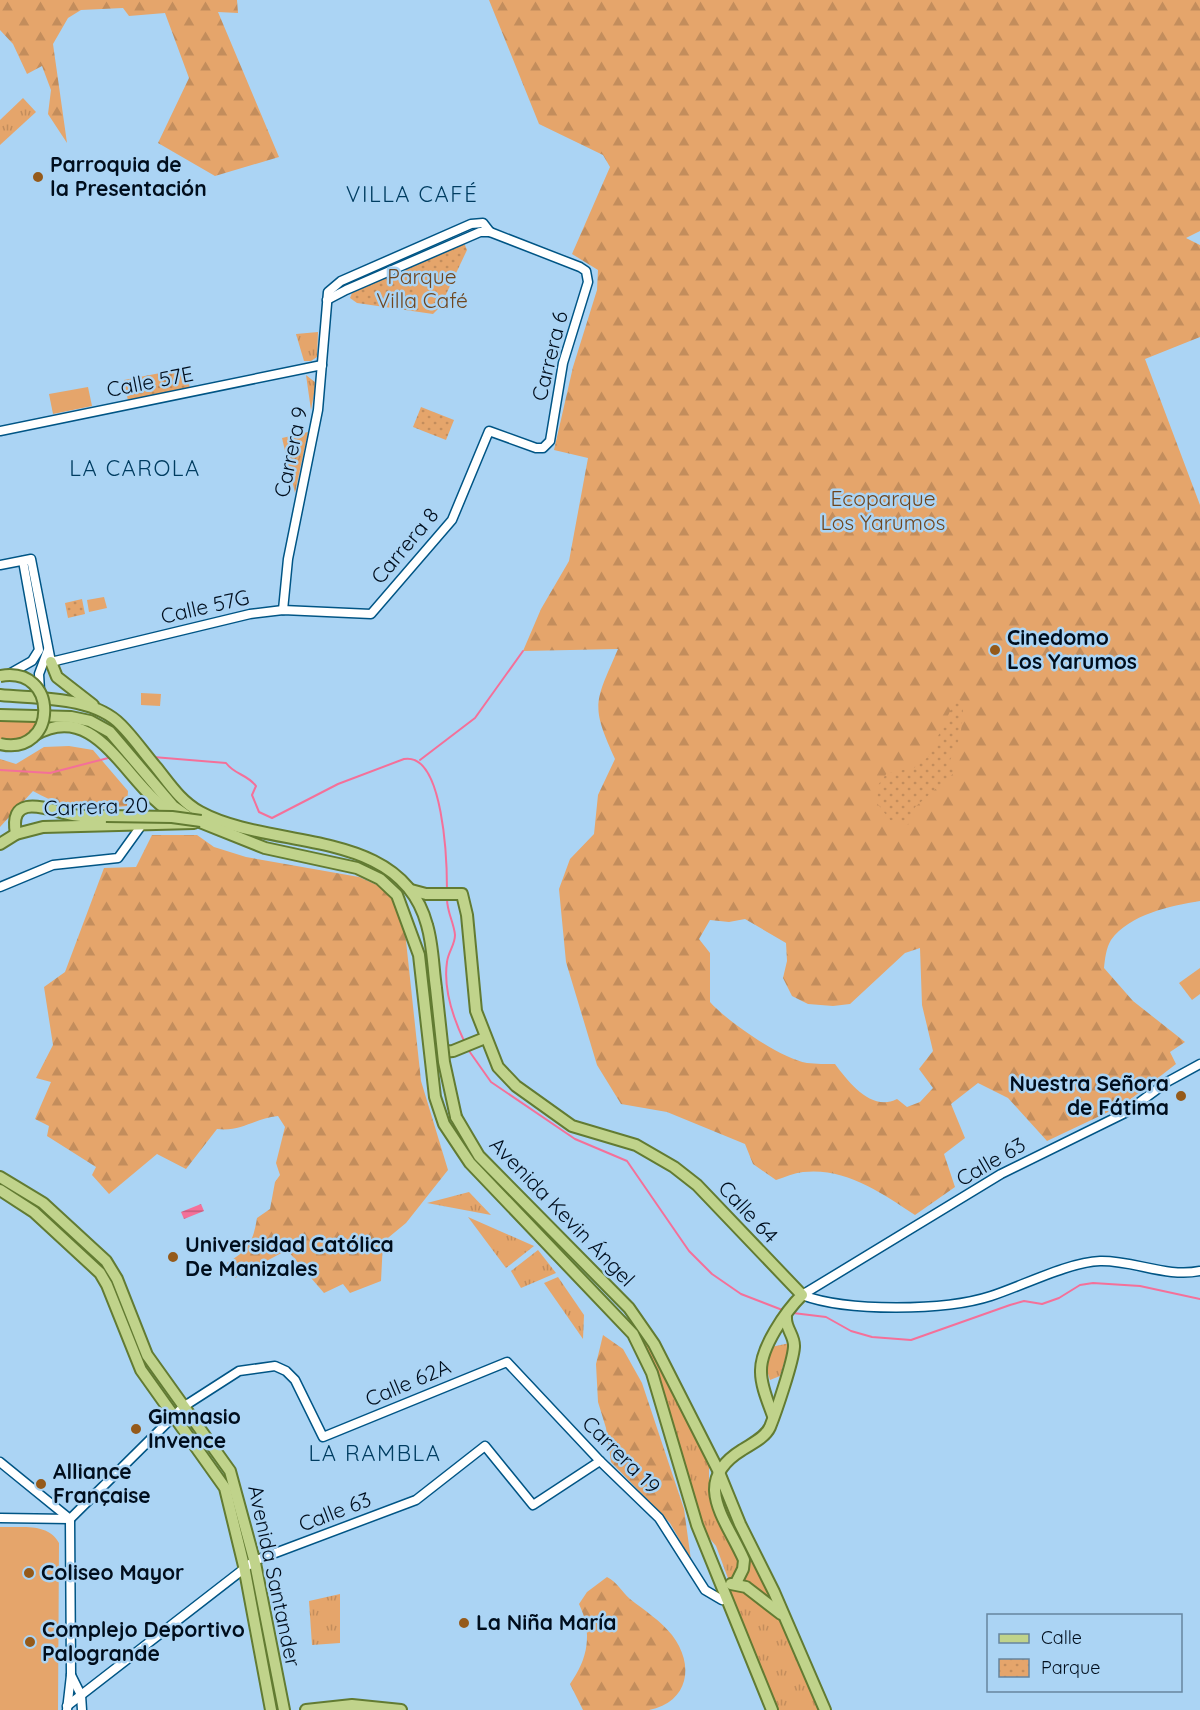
<svg xmlns="http://www.w3.org/2000/svg" width="1200" height="1710" font-family="Quicksand,sans-serif">
<style>
.grass{fill:url(#grass-tufts)}
.forest{fill:url(#forest-firs);fill-rule:evenodd}
.park{fill:url(#park-dots)}
.pitch{fill:#e5a56b}
.water{fill:url(#water-rules)}
.lines{fill:none;stroke-linecap:round;stroke-linejoin:round}
.stream{stroke:#f47099;stroke-width:2}
.minor-casing{stroke:#005585;stroke-width:11}
.major-casing{stroke:#627b32;stroke-width:14}
.minor{stroke:#fff;stroke-width:8}
.major{stroke:#c0d38b;stroke-width:10}
.major-bridge-casing{stroke:#627b32;stroke-width:14;stroke-linecap:butt}
.major-bridge{stroke:#c0d38b;stroke-width:10}
.poi-dot{fill:#955a1a;stroke:#abd4f4;stroke-width:2}
.labels{text-anchor:middle;stroke-width:5;stroke-linejoin:round;paint-order:stroke}
.poi-label{font-size:21px;font-weight:bold;fill:#000e1d;stroke:#abd4f4;text-anchor:start}
.park-label{font-size:21px;fill:#6f461e;stroke:#abd4f4}
.street-label{font-size:21px;fill:#000e1d;stroke:#abd4f4}
.neighbourhood-label{font-size:22px;letter-spacing:1.5px;fill:#003d61;stroke:#abd4f4}
</style>
<defs>
<pattern id="grass-tufts" width="24" height="20" patternUnits="userSpaceOnUse" patternTransform="scale(1.5)"><rect width="24" height="20" fill="#e5a56b"/><path d="M3 7l-1-3M5 7V3M7 7l1-3M15 17l-1-3M17 17v-4M19 17l1-3" fill="none" stroke="#c38d5c"/></pattern>
<pattern id="forest-firs" width="22" height="20" patternUnits="userSpaceOnUse" patternTransform="scale(1.5)"><rect width="22" height="20" fill="#e5a56b"/><path d="M5 1l3.5 6h-7zM16 11l3.5 6h-7z" fill="#c38d5c"/></pattern>
<pattern id="park-dots" width="8" height="8" patternUnits="userSpaceOnUse" patternTransform="scale(1.5)"><rect width="8" height="8" fill="#e5a56b"/><path d="M2 2h.1M6 6h.1" fill="none" stroke="#c38d5c" stroke-width="1.8" stroke-linecap="round"/></pattern>
<pattern id="water-rules" width="6" height="5" patternUnits="userSpaceOnUse" patternTransform="scale(1.5)"><rect width="6" height="5" fill="#f47099"/><path d="M0 2.5h6" fill="none" stroke="#c35a7c"/></pattern>
</defs>
<rect width="100%" height="100%" fill="#abd4f4"/>
<g class="grass">
<polygon points="23,98 36,112 0,145 0,120"/>
<polygon points="318,332 317,357 311,361 304,361 296,334"/>
<polygon points="306,375 316,383 311,410"/>
<polygon points="308,432 295,493 282,438"/>
<polygon points="469,1192 491,1215 427,1203"/>
<polygon points="468,1217 534,1246 506,1268"/>
<polygon points="538,1250 556,1273 521,1288 511,1271"/>
<polygon points="558,1277 584,1315 583,1339 544,1283"/>
<polygon points="637,1328 653,1353 709,1466 709,1493 737,1553 740,1567 735,1578 729,1581 716,1546 706,1534 663,1391 635,1330"/>
<polygon points="790,1343 780,1376 770,1380 766,1367 771,1347"/>
<polygon points="720,1491 773,1602 743,1581 748,1568 748,1558 719,1494"/>
<polygon points="735,1587 742,1588 782,1618 821,1710 775,1710 727,1590"/>
<polygon points="340,1594 340,1643 312,1645 309,1601"/>
</g>
<g class="forest">
<polygon points="0,0 237,0 238,13 218,12 279,157 215,176 158,143 189,78 165,13 129,16 123,8 81,10 68,18 53,44 67,143 48,114 51,90 42,66 27,74 13,44 0,30"/>
<path d="M489 0H1200V231L1186 238 1200 245V337L1145 359 1200 505V901C1170 906 1130 914 1111 940 1106 948 1105 959 1104 968L1133 1001 1185 1042 1170 1052 1176 1064 1123 1105 1047 1141 1008 1098 978 1083 951 1104 965 1138 944 1154 955 1187 915 1215C882 1193 845 1167 803 1172 794 1173 785 1177 776 1180L753 1164 745 1144 667 1112 621 1104 597 1065 566 962 559 889 570 859 594 834 598 795 615 759C590 704 595 703 618 649L523 651 541 609 569 561 588 458 554 450 573 367 597 290 598 270 572 254 610 167 603 155 539 124ZM745 919 786 943 787 961 783 978 792 996 808 1004 833 1006 850 1004 905 953 920 948 922 1005 933 1051 919 1069 933 1088 920 1102 907 1107 897 1099C872 1112 849 1083 835 1064 826 1064 816 1064 807 1063 780 1058 728 1022 710 1002V953L699 939 710 920 729 922Z"/>
<path d="M69 746 93 750 128 791 127 806C93 810 63 809 33 791L0 827V759L16 764 44 747Z"/>
<path d="M152 835H197L214 847 246 857 359 877 377 885 394 900 404 922 421 1081 448 1170 406 1223 383 1242 381 1281 350 1293 343 1284 324 1293 287 1250 235 1278 227 1263C249 1250 253 1242 257 1218L270 1209 275 1182 280 1175 276 1163 285 1127 278 1116C253 1119 241 1132 217 1129L186 1169 157 1154 109 1194 92 1175 96 1167 47 1136 49 1126 35 1119 51 1082 36 1078 53 1045 44 987 65 972 104 868 136 867Z"/>
<polygon points="603,1335 623,1349 642,1383 684,1509 691,1560 670,1523 611,1462 606,1428 598,1402 596,1364"/>
<path d="M607 1577C618 1583 621 1591 630 1599 644 1610 661 1621 672 1635 695 1665 689 1702 649 1710 629 1710 604 1710 583 1710L570 1684C588 1659 593 1633 579 1604L587 1592Z"/>
</g>
<g class="park">
<polygon points="464,243 467,250 440,307 433,314 357,303 350,298 352,293"/>
<polygon points="186,368 190,389 128,401 124,380"/>
<polygon points="421,407 454,420 446,440 413,427"/>
<polygon points="82,599 85,614 68,618 65,603"/>
<path d="M959 700 963 702C963 724 961 741 950 760L955 772 915 807 908 825 890 820 877 803 878 785 887 773 914 768 928 757 955 701Z"/>
</g>
<g class="pitch">
<polygon points="427,271 438,296 422,303 410,278"/>
<polygon points="88,387 92,406 53,414 49,394"/>
<polygon points="104,597 107,608 89,612 87,600"/>
<polygon points="141,693 161,694 160,706 141,705"/>
<path d="M0 718 38 721C32 739 16 741 0 739Z"/>
<polygon points="1200,968 1200,994 1192,1000 1179,983"/>
<path d="M0 1527C20 1528 48 1522 59 1543L58 1710H0Z"/>
</g>
<polygon class="water" points="201,1204 204,1211 184,1219 181,1212"/>
<g class="lines">
<g class="stream">
<path d="M153 757 226 763C235 775 247 774 256 786L252 795 259 812 272 818 338 784 404 759C444 752 447 863 447 890"/>
<polyline points="420,760 475,718 523,651"/>
<polyline points="0,770 50,773 112,757"/>
<path d="M447 899C447 912 454 923 455 935 455 945 448 952 447 962 443 989 453 1018 465 1043"/>
<polyline points="467,1048 491,1082 575,1139 627,1161 689,1251 712,1274 741,1294 785,1311"/>
<polyline points="793,1313 826,1317 851,1331 872,1337 911,1340 1010,1305 1024,1301 1042,1304 1059,1298 1080,1285 1093,1283 1140,1286 1200,1299"/>
</g>
<g class="minor-casing">
<g id="minor">
<polyline points="0,431 322,365"/>
<polyline points="0,565 31,559 51,662 250,614 283,610 371,614 452,520 489,431 536,448 543,448 550,441 563,363 588,282 586,271 580,267 490,232 480,232 346,290 327,300"/>
<polyline points="283,610 288,559 318,410 328,292 341,281 471,224 483,223 490,232"/>
<polyline points="9,674 32,661 39,650 23,561"/>
<polyline points="40,691 39,674 48,650"/>
<polyline points="0,887 53,865 118,858 141,826"/>
<polyline points="802,1295 1001,1174 1125,1113 1167,1082 1200,1064"/>
<path d="M802 1295C847 1312 945 1311 991 1296 1022 1286 1069 1262 1100 1261 1133 1260 1167 1278 1200 1271"/>
<polyline points="0,1462 70,1519"/>
<polyline points="0,1518 70,1519 183,1407 239,1371 275,1366 286,1371 295,1380 323,1437 507,1362 600,1461 659,1518 705,1590 722,1600"/>
<polyline points="71,1675 81,1695 82,1710"/>
<polyline points="67,1706 254,1561 416,1500 485,1446 533,1505 600,1461"/>
<polyline points="67,1710 71,1675 70,1519"/>
</g>
</g>
<g class="major-casing">
<g id="major">
<polyline points="51,662 57,677 93,705"/>
<path d="M0 695C38 699 93 696 121 725 134 738 144 753 156 767 169 783 180 801 200 812 271 851 401 826 427 925 433 945 433 967 436 988"/>
<polyline points="0,715 71,717 90,721 110,732 173,806 190,818 265,848 357,868 380,879 397,895 419,955 435,1097 444,1124 470,1163 633,1334 652,1373 697,1525 772,1710"/>
<path d="M35 735C101 696 129 796 180 817"/>
<path d="M16 834C8 790 51 811 73 815 84 817 95 816 106 816"/>
<polyline points="0,844 16,834 43,827 194,823"/>
<path d="M411 890 426 894H462L467 915 476 1011 498 1067 516 1086 572 1126 636 1145 674 1167 697 1185 802 1295C786 1311 760 1348 761 1372 761 1386 768 1402 773 1416"/>
<polyline points="442,1052 453,1051 485,1038"/>
<polyline points="456,1117 479,1156 629,1308 654,1344 718,1470 740,1524 774,1592 825,1710"/>
<polyline points="0,1177 43,1203 106,1261 117,1279 147,1355 230,1471 255,1563 284,1710"/>
<polyline points="0,1190 34,1212 100,1273 107,1285 141,1370 225,1488 244,1566 271,1710"/>
<path d="M736 1583 743 1569 744 1560C726 1519 690 1482 742 1450 751 1444 765 1438 770 1427 776 1412 793 1362 794 1347 795 1336 785 1328 786 1317"/>
<polyline points="731,1584 746,1587 781,1614"/>
<polyline points="306,1710 352,1705 401,1710"/>
</g>
</g>
<use href="#minor" class="minor"/>
<use href="#major" class="major"/>
<g class="major-bridge-casing">
<g id="major-bridge">
<path d="M0 676C60 665 58 757 0 744"/>
<polyline points="106,816 172,817 201,821"/>
<polyline points="436,988 444,1062 456,1117"/>
</g>
</g>
<use href="#major-bridge" class="major-bridge"/>
</g>
<g class="poi-dot">
<circle cx="38" cy="177" r="6"/>
<circle cx="995" cy="650" r="6"/>
<circle cx="1181" cy="1096" r="6"/>
<circle cx="173" cy="1257" r="6"/>
<circle cx="136" cy="1429" r="6"/>
<circle cx="41" cy="1484" r="6"/>
<circle cx="29" cy="1573" r="6"/>
<circle cx="464" cy="1623" r="6"/>
<circle cx="30" cy="1642" r="6"/>
</g>
<g class="labels">
<g class="poi-label">
<text x="50" y="172">Parroquia de<tspan x="50" dy="24">la Presentación</tspan></text>
<text x="1007" y="645">Cinedomo<tspan x="1007" dy="24">Los Yarumos</tspan></text>
<text x="1169" y="1091" text-anchor="end">Nuestra Señora<tspan x="1169" dy="24">de Fátima</tspan></text>
<text x="185" y="1252">Universidad Católica<tspan x="185" dy="24">De Manizales</tspan></text>
<text x="148" y="1424">Gimnasio<tspan x="148" dy="24">Invence</tspan></text>
<text x="53" y="1479">Alliance<tspan x="53" dy="24">Française</tspan></text>
<text x="41" y="1580">Coliseo Mayor</text>
<text x="476" y="1630">La Niña María</text>
<text x="42" y="1637">Complejo Deportivo<tspan x="42" dy="24">Palogrande</tspan></text>
</g>
<g class="park-label">
<text x="422" y="284">Parque<tspan x="422" dy="24">Villa Café</tspan></text>
<text x="883" y="506">Ecoparque<tspan x="883" dy="24">Los Yarumos</tspan></text>
</g>
<g class="street-label">
<text transform="translate(550 356) rotate(-76)" y="7">Carrera 6</text>
<text transform="translate(150 382) rotate(-11)" y="7">Calle 57E</text>
<text transform="translate(291 452) rotate(-78)" y="7">Carrera 9</text>
<text transform="translate(405 546) rotate(-50)" y="7">Carrera 8</text>
<text transform="translate(205 607) rotate(-13)" y="7">Calle 57G</text>
<text transform="translate(96 807) rotate(-2)" y="7">Carrera 20</text>
<text transform="translate(991 1162) rotate(-30)" y="7">Calle 63</text>
<text transform="translate(562 1212) rotate(46)" y="7">Avenida Kevin Ángel</text>
<text transform="translate(748 1212) rotate(47)" y="7">Calle 64</text>
<text transform="translate(408 1383) rotate(-23)" y="7">Calle 62A</text>
<text transform="translate(621 1455) rotate(45)" y="7">Carrera 19</text>
<text transform="translate(335 1512) rotate(-21)" y="7">Calle 63</text>
<text transform="translate(274 1576) rotate(78)" y="7">Avenida Santander</text>
</g>
<g class="neighbourhood-label">
<text x="412" y="202">VILLA CAFÉ</text>
<text x="135" y="476">LA CAROLA</text>
<text x="375" y="1461">LA RAMBLA</text>
</g>
</g>
<rect x="987" y="1614" width="195" height="78" fill="#abd4f4" stroke="#67859e" stroke-width="1.5"/>
<rect x="999" y="1634" width="30" height="9" fill="#c0d38b" stroke="#67859e" stroke-width="1.5"/>
<text x="1041" y="1644" font-size="18" fill="#000e1d">Calle</text>
<rect x="999" y="1659" width="30" height="18" fill="url(#park-dots)" stroke="#67859e" stroke-width="1.5"/>
<text x="1041" y="1674" font-size="18" fill="#000e1d">Parque</text>
</svg>
